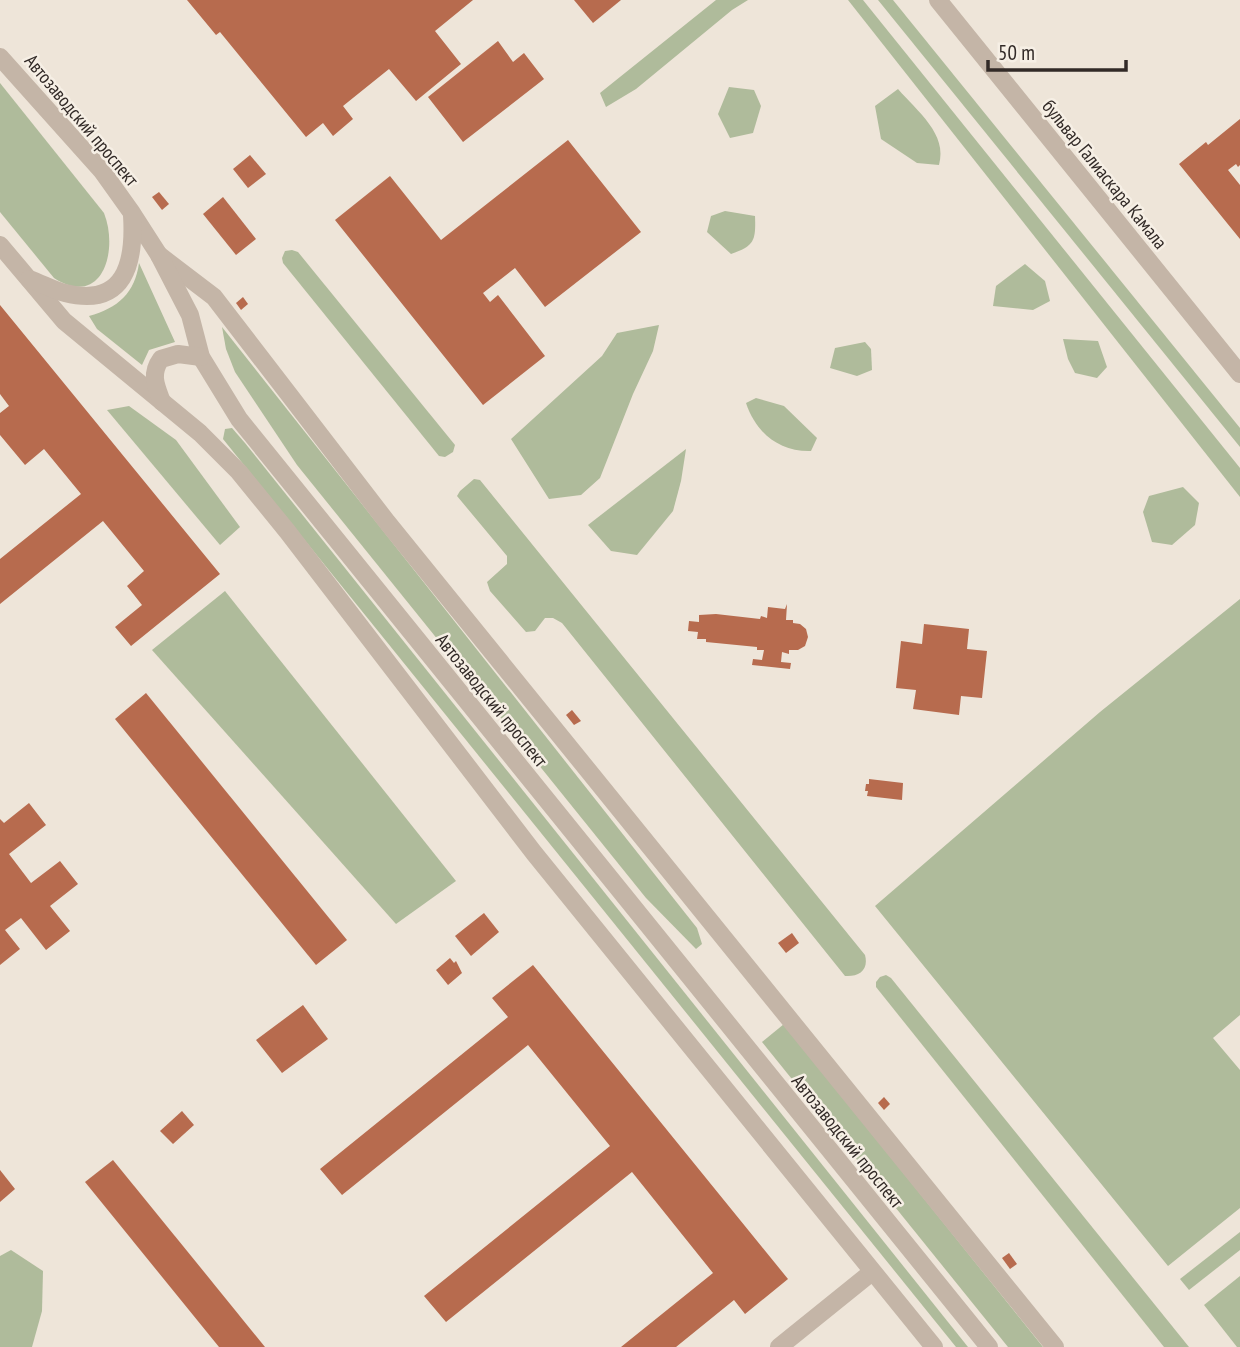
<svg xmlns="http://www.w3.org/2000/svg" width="1240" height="1347" font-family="'PT Sans Narrow',sans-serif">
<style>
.green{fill:#afbb9b}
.building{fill:#b76b4e}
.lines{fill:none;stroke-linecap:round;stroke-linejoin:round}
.minor{stroke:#c4b5a7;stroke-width:18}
.tertiary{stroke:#c4b5a7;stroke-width:18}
.labels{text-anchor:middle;stroke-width:5;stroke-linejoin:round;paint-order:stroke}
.street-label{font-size:19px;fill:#322a27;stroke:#f6efe5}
</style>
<rect width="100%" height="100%" fill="#eee5d9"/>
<g class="green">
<polygon points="716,0 748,0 732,10 636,89 606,107 600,93"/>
<polygon points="848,0 863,0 1240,468 1240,497"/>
<polygon points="878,0 893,0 1240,428 1240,447"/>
<path d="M0 83 104 213C119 251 102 309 54 278L0 212Z"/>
<polygon points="729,87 754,90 761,106 753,133 730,138 718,114"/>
<path d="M898 89C917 111 948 134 939 165L917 163 881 139 875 106Z"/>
<path d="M725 211 755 216C756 241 754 246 731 254L707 232 711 216Z"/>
<polygon points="292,250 298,252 455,445 453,452 445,457 439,456 283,263 282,258 285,251"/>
<path d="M139 263 175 342 149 350 142 365 97 329 89 316C118 308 135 293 139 263Z"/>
<polygon points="1025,264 1045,281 1050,301 1033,310 993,306 996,286"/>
<polygon points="659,325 653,351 633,394 600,478 581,495 549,499 511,439 602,356 617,333"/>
<polygon points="222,327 697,928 702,944 696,949 646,898 297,465 235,372 226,349"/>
<polygon points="1063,339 1098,341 1107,367 1097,378 1075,373 1068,359"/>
<polygon points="865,342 871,349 872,370 857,376 830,368 835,348"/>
<path d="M756 398 784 406 817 438 811 451C779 452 756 433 746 403Z"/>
<polygon points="129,406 176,440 240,527 220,545 107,410"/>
<polygon points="232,428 245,443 968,1347 956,1347 223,439 225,429"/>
<polygon points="686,449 681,481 673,511 637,555 611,551 588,525"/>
<path d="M474 479 480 480 865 955C869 970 859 977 845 976L562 623 553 618H545L535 631 526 632 490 591 487 582 507 564V556L457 496 460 491Z"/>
<polygon points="1183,487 1199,503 1195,525 1172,545 1152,542 1143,512 1149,496"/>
<polygon points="225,591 456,881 396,924 152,650"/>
<polygon points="1240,599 1240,1015 1213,1038 1240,1070 1240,1208 1168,1266 875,906 1100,712"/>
<polygon points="886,975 891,978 1189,1347 1164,1347 876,987 876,982 880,977"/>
<polygon points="784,1024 1043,1347 1008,1347 762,1042"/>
<polygon points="1240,1232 1240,1250 1189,1290 1180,1279"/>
<polygon points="11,1250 43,1271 42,1311 32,1347 0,1347 0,1256"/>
<polygon points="1240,1276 1240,1347 1237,1347 1204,1305"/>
</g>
<g class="building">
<polygon points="187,0 473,0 435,31 461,64 416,101 389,69 343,106 353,119 333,136 323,123 306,137 220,32 216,35"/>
<polygon points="574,0 621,0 593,23"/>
<polygon points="498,41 513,62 524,53 544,79 463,142 428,97"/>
<polygon points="1240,119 1240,165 1238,167 1236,164 1228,170 1240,185 1240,239 1179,164 1206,142 1208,145"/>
<polygon points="568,140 641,232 545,307 515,268 483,293 490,302 498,295 545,356 483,405 335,220 390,176 441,240"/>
<polygon points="250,155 266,174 248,188 233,169"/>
<polygon points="159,192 169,204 162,210 152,197"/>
<polygon points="223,197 256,239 236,255 203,214"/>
<polygon points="243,297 248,304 241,310 236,303"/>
<polygon points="0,305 220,574 131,646 115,627 142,605 127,586 144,571 103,521 0,604 0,559 81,494 44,449 25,465 0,435 0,413 9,406 0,394"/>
<polygon points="787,604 786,620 793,620 793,623 800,624 806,629 808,637 805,646 798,650 789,650 789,654 782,652 781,662 791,663 790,669 752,665 753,659 762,660 764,650 757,650 757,647 706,642 706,639 697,639 698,632 688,631 689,621 699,622 699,615 716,614 760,619 761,616 767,618 768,607 785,609"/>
<polygon points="924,624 969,629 967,649 987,651 982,698 961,696 959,715 913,709 916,690 896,688 901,641 922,644"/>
<polygon points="146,693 347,940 316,965 115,719"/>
<polygon points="572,710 581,721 574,725 566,715"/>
<polygon points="869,779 903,783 902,800 867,796 868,791 865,791 866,784 869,784"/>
<polygon points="29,803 46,825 9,854 31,883 60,861 78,884 50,906 70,931 46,950 21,918 5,930 20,949 0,965 0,819 4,823"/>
<polygon points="484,913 499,932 471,956 455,936"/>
<polygon points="792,933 799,943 786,953 778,943"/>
<polygon points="450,958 454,963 456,961 462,973 448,985 436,970"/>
<polygon points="533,965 788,1279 745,1314 734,1300 676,1347 621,1347 713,1273 632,1172 446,1322 424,1296 610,1146 528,1045 342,1195 320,1169 508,1017 492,998"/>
<polygon points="303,1005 328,1039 282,1073 256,1040"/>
<polygon points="884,1097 890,1104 884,1110 878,1103"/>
<polygon points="182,1111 194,1125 173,1144 160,1131"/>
<polygon points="113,1160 196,1262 265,1347 219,1347 85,1182"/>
<polygon points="0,1170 15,1189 0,1202"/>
<polygon points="1009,1253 1017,1264 1010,1269 1002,1258"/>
</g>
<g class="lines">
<g class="minor">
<polyline points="938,0 1240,374"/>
<polyline points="159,255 214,297 387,522 1055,1347"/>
<polyline points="779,1347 872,1272"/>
</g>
<g class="tertiary">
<polyline points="0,57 102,171 132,213 159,255 190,315 201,357 239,419 989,1347"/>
<polyline points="0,245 64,321 200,433 239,472 287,531 534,853 934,1347"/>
<path d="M29 279C41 283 53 290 65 293 125 308 135 263 132 215"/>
<path d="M162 402C156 386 150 374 161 359L178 354 201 357"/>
</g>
</g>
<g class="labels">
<g class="street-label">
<text transform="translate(82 120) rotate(50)" y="7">Автозаводский проспект</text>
<text transform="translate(1105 174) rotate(51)" y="7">бульвар Галиаскара Камала</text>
<text transform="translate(492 700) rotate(51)" y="7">Автозаводский проспект</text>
<text transform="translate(848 1141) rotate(51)" y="7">Автозаводский проспект</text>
</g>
</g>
<path d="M988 60v10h138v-10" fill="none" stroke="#322a27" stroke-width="3.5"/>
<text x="998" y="60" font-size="21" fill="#322a27" stroke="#f6efe5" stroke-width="5" paint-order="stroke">50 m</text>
</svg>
